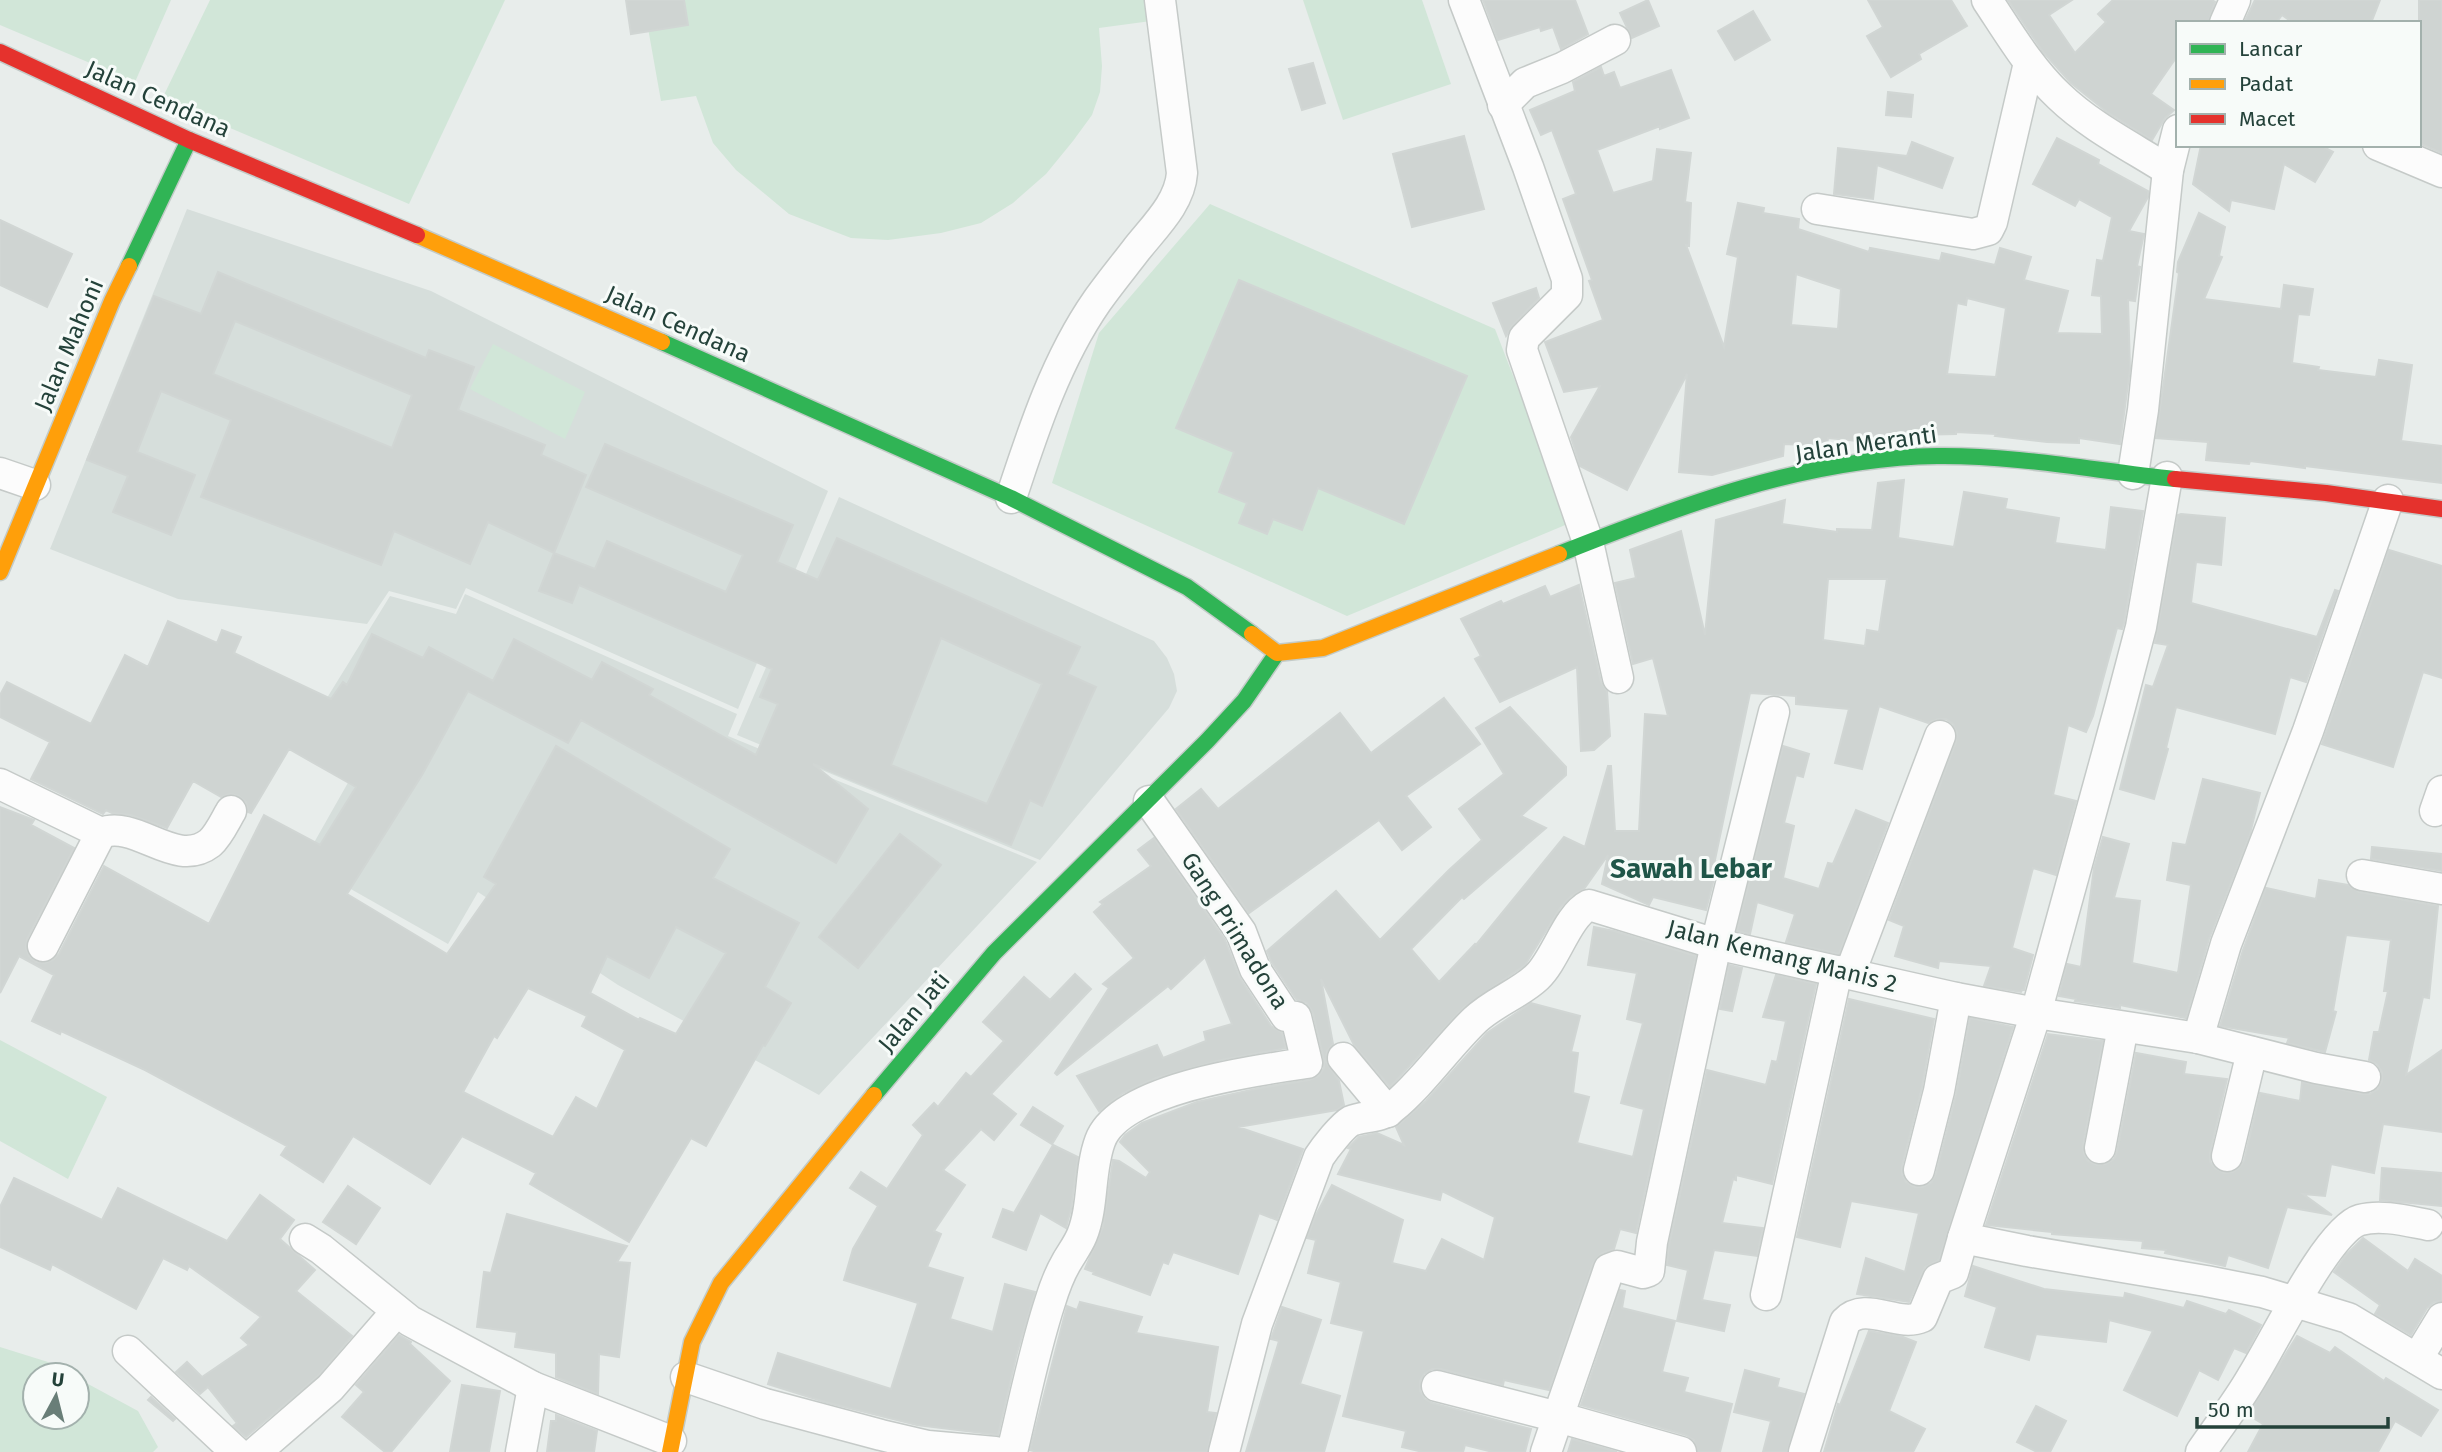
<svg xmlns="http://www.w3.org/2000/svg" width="2442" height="1452" font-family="'Fira Sans',sans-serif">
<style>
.built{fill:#d6dedb}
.green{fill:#d1e6d8}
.building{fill:#cfd4d2;stroke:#d1d6d4;stroke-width:2;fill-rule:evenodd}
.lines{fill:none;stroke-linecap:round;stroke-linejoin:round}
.street-casing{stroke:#c5cac8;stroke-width:33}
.fast-casing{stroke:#c3cbc8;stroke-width:19}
.slow-casing{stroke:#c3cbc8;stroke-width:19}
.jam-casing{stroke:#c3cbc8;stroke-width:19}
.street{stroke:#fcfcfc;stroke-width:30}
.fast{stroke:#30b455;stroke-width:16}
.slow{stroke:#ff9f0a;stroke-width:16}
.jam{stroke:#e5322d;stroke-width:16}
.labels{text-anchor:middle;stroke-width:6;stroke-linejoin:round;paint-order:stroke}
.street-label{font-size:24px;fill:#24423a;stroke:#f7fbf9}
.quarter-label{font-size:28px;font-weight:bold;fill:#1f5548;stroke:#f7fbf9}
</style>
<rect width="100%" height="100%" fill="#e8edeb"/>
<g class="built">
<polygon points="187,209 431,291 828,491 738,709 466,588 456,609 389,591 367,624 178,599 50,549"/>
<polygon points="839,497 1154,641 1167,658 1174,674 1177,691 1169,708 1040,860 737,735"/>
<polygon points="465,594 737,714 728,736 1037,862 819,1095 618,985 478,892 448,944 303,862 362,758 309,727 390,596 456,614"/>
</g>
<g class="green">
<polygon points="0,0 171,0 135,82 0,25"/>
<polygon points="210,0 505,0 409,204 162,99"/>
<polygon points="643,0 1148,0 1151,21 1099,28 1102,66 1100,92 1092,115 1073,141 1046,174 1013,203 981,223 941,233 888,240 851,238 789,214 736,170 713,143 696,96 661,101"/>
<polygon points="1303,0 1422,0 1451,84 1343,120"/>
<polygon points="1210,204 1495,329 1570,523 1347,616 1052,483 1099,333"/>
<polygon points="493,344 585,392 565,439 470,389"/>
<polygon points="0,1040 107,1097 68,1179 0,1141"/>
<polygon points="0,1347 48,1362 71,1375 35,1375 35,1417 77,1417 77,1378 138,1411 158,1447 153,1452 0,1452"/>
</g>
<g class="building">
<polygon points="626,0 684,0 688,25 631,34"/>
<polygon points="1483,0 1575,0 1588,34 1561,49 1553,27 1541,31 1540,27 1498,40"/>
<polygon points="1648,0 1659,26 1632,38 1620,13"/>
<polygon points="1868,0 1951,0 1967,26 1919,54 1921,59 1891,77 1867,36 1883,27"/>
<polygon points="2008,0 2072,0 2049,15 2075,53 2106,22 2098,14 2113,0 2212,0 2215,2 2208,23 2178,23 2178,55 2151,94 2174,110 2165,118 2152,140 2107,112 2071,83 2043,52"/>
<polygon points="2255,0 2380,0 2371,23 2293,23 2282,15 2276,23 2244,23"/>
<polygon points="2419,0 2442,0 2442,153 2419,143"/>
<polygon points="1753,11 1770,40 1735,60 1718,31"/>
<polygon points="1313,63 1325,103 1302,110 1289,69"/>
<path d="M1601 67 1604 76 1614 72 1620 88 1671 70 1689 118 1660 129V126L1597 150 1613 193 1653 181 1657 149 1691 153 1685 202 1691 203 1689 246 1686 245 1724 347 1738 257 1727 254 1738 203 1764 208 1763 213 1799 219 1798 229 1869 252 1870 248 1940 261 1942 253 1995 265 2000 248 2031 257 2024 280 2068 291 2057 333 2102 334 2101 296 2092 295 2097 260 2103 261 2112 217 2079 199 2075 206 2033 184 2057 138 2099 160 2098 164 2148 191V197L2129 231 2144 234 2137 266 2140 267 2135 301 2128 300 2130 369 2120 444 2079 438V443L2047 442 1995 436 1996 434 1956 432V434L1910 435 1858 441 1828 438 1827 446 1784 444 1783 456 1712 475 1679 472 1687 374 1627 490 1580 466 1571 437 1600 386 1564 392 1545 342 1603 320 1589 281 1592 280 1563 199 1576 194 1552 130 1541 135 1530 110 1575 91 1573 82ZM1796 274 1841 289 1838 329 1791 325ZM1967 298 2006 308 1996 377 1947 374 1957 303 1966 305Z"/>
<polygon points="1888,92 1913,95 1911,117 1886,115"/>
<polygon points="1464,136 1484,209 1412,227 1393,154"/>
<polygon points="1912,142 1953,158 1942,188 1877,165 1873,199 1834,194 1838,148 1907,156"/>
<polygon points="2201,145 2320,145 2333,152 2315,182 2284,164 2274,209 2231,200 2229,211 2193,184"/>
<polygon points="2199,213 2225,227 2219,256 2222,257 2204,299 2281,309 2284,285 2313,289 2309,315 2298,314 2292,363 2319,367 2318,370 2376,377 2379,360 2412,365 2401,441 2442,446 2442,483 2305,466 2305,468 2250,461 2249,464 2206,460 2208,442 2156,438 2179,273 2177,272 2178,262"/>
<polygon points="0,220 72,254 47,307 0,285"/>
<path d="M218 272 426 358 429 350 474 367 458 410 545 445 541 455 586 475 554 553 488 522 470 564 394 531 381 565 201 497 231 420 161 391 137 452 195 475 171 535 113 512 128 476 87 460 154 296 201 314ZM235 321 412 395 392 448 213 374Z"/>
<polygon points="1239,280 1467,376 1404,524 1318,488 1302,530 1273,519 1267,534 1239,523 1247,503 1219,492 1234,452 1176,428"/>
<polygon points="1536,288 1539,298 1512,326 1506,336 1493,303"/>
<path d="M605 444 793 525 777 562 818 580 837 538 1080 647 1067 674 1096 687 1042 806 1030 800 1011 845 813 764 868 809 836 863 581 720 568 743 468 691 422 775 347 894 447 954 496 884 484 877 556 746 730 849 713 878 799 923 765 987 791 1003 765 1046 763 1045 706 1146 691 1138 629 1242 530 1184 536 1173 462 1136 430 1184 353 1136 323 1182 281 1155 287 1146 145 1070 61 1031 60 1034 32 1021 54 975 19 956 0 993V807L34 820 31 825 74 848 27 939 26 948 29 956 36 962 45 963 53 960 59 954 104 866 209 924 264 815 320 845 356 787 289 749 251 813 248 812 246 802 239 796 230 794 221 797 193 781 167 828 131 815 112 813 106 810 103 814 31 779 50 742 0 717V695L7 682 91 724 125 655 148 667 168 621 217 643 222 630 241 637 234 653 331 699 343 682 347 685 372 634 423 658 429 647 493 681 514 639 592 680 602 662 653 689 649 695 756 755 778 704 760 697 772 669 579 585 572 603 539 591 554 553 595 569 607 541 726 592 743 555 586 487ZM941 638 1042 684 987 804 891 765ZM676 927 726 953 676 1034 640 1018 639 1020 590 993 607 956 649 978ZM528 988 587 1016 582 1026 625 1050 597 1109 576 1097 553 1137 463 1092 494 1036 497 1038Z"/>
<path d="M1904 480 1898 538 1954 547 1964 492 2007 499 2005 509 2059 518 2055 543 2106 550 2111 507 2143 511 2124 623 2122 629 2117 628 2093 716 2086 732 2068 725 2053 795 2076 801 2056 875 2033 868 2012 948 2033 955 2024 990H2022L2021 992 1984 986 1991 966 1939 961 1938 968 1895 956 1904 926 1889 920 1956 742 1957 733 1953 724 1946 719H1938L1928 723 1879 706 1862 769 1835 763 1849 709 1796 704V696L1750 693 1712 874 1715 875 1706 910 1653 897 1649 905 1602 884 1608 855 1584 889 1571 896 1560 908 1525 965 1464 1007 1390 1087 1354 1045 1321 979 1333 1044 1327 1051 1326 1062 1339 1081 1344 1105 1337 1110 1238 1127 1303 1149 1277 1220 1259 1213 1238 1274 1173 1252 1168 1264 1163 1262 1150 1295 1093 1274 1094 1272 1085 1269 1103 1227 1113 1160 1119 1161 1146 1178 1150 1172 1120 1142 1125 1135 1142 1123 1197 1102 1260 1088 1309 1080 1319 1076 1324 1068V1060L1313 1013 1307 1003 1296 999 1271 961 1267 951 1336 891 1380 940 1449 870 1482 840 1459 809 1504 774 1476 728 1510 707 1566 767V775L1521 816 1546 828 1464 899 1462 897 1411 949 1439 982 1475 944 1476 945 1564 837 1585 847 1608 766H1611L1615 831H1639L1645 714 1668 716 1653 658 1633 664 1615 583 1636 578 1630 550 1681 531 1705 635 1716 520 1785 500 1782 524 1837 532V529L1872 530 1878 483ZM1828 579H1887L1879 632 1867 630 1865 646 1823 640Z"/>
<polygon points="2181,514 2225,518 2221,565 2196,562 2191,603 2317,637 2335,590 2338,591 2306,682 2290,677 2275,734 2176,707 2166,748 2168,749 2154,799 2120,789 2146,685 2153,687 2168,645 2155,643 2178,515"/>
<polygon points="2389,550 2442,566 2442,678 2423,672 2393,767 2322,744"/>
<polygon points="1579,585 1601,682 1607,691 1610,736 1594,750 1581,751 1577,667 1500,702 1475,659 1481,656 1461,619 1501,601 1503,604 1545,586 1550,597"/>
<polygon points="1444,698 1480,744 1406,796 1431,827 1402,850 1379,820 1249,913 1176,809 1201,789 1218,809 1340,713 1371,753"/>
<polygon points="1783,746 1809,754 1803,777 1796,775 1784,823 1794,826 1783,878 1819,889 1828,863 1833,864 1856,810 1888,823 1839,954 1786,942 1795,914 1757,902 1750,934 1737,931"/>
<polygon points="2203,779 2260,793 2250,834 2209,939 2186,1018 2120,1005 2120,1008 2075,1001 2076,999 2059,996 2067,964 2081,967 2094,868 2103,837 2129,844 2114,898 2140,901 2132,963 2178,973 2191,885 2167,880 2173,843 2186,845"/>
<polygon points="900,834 941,865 858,968 819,937"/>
<polygon points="1154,838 1225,940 1240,978 1271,1026 1282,1033 1286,1048 1221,1060 1156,1078 1123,1093 1099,1111 1077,1076 1157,1045 1163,1058 1206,1041 1204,1032 1232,1024 1205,957 1171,989 1168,986 1057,1075 1055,1073 1109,988 1103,984 1134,958 1094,912 1103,904 1100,902 1151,866 1138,850"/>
<polygon points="2372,847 2442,854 2442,871 2371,859"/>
<polygon points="2319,880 2348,885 2359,892 2438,906 2429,998 2423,997 2406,1075 2442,1050 2442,1132 2383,1124 2374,1173 2331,1164 2325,1196 2303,1194 2332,1215 2287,1207 2268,1268 2228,1255 2225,1266 2165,1253 2166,1250 2142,1248 2143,1241 2052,1234 2052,1232 1986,1225 2048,1034 2103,1041 2083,1145 2084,1154 2088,1161 2097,1165 2106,1164 2114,1159 2117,1152 2136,1053 2186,1062 2184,1074 2227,1079 2210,1153 2210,1162 2215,1168 2224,1173 2233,1172 2239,1168 2244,1161 2260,1093 2300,1101 2302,1082 2362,1094 2370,1094 2378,1089 2382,1081 2382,1072 2377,1064 2369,1060 2374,1032 2379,1032 2388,991 2384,991 2391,940 2346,935 2333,1011 2336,1012 2325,1052 2287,1043 2289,1038 2220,1026 2243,950 2266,888 2316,899"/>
<polygon points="1594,927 1614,931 1696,956 1636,1233 1620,1229 1614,1249 1602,1253 1593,1263 1549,1390 1504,1380 1503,1385 1441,1369 1432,1369 1424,1374 1420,1381 1420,1391 1425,1399 1432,1403 1531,1429 1525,1452 1493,1452 1465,1445 1463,1452 1423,1452 1402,1447 1406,1431 1343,1416 1364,1331 1331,1323 1341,1282 1308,1273 1316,1240 1307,1238 1316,1215 1332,1185 1403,1220 1392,1263 1426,1271 1442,1239 1484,1260 1495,1217 1442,1191 1440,1200 1338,1174 1351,1149 1348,1148 1359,1137 1377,1133 1404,1145 1396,1127 1426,1101 1487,1033 1531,1003 1580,1016 1571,1052 1578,1053 1573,1093 1589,1097 1577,1143 1633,1157 1644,1109 1621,1103 1643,1023 1627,1019 1637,973 1588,965"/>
<polygon points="1729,965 1742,968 1732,1011 1720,1009"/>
<polygon points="1075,974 1091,989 991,1094 1016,1114 994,1140 981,1129 943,1170 965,1185 934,1231 941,1234 927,1267 963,1278 950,1319 993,1332 1005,1284 1035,1292 1017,1353 998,1435 917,1425 825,1402 768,1384 778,1353 891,1389 918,1303 844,1280 853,1249 878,1206 850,1188 861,1172 887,1189 923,1135 913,1125 934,1103 938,1107 966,1073 971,1077 1004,1041 983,1022 1024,977 1050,1000"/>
<polygon points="1776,975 1816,984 1772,1184 1736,1175 1736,1180 1733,1179 1722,1223 1763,1228 1757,1256 1714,1250 1702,1300 1730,1305 1724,1331 1677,1321 1688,1270 1667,1265 1669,1245 1707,1070 1766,1085 1772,1061 1777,1062 1786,1021 1763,1017"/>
<polygon points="1849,999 1934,1019 1922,1087 1902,1166 1902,1174 1906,1182 1915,1187 1923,1187 1931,1183 1936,1174 1956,1095 1970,1018 2013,1027 1939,1260 1925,1267 1909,1302 1857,1294 1866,1258 1905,1272 1919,1213 1851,1201 1840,1247 1797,1237"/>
<polygon points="1033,1107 1063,1126 1052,1144 1021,1125"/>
<polygon points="1053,1145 1078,1157 1071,1209 1066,1228 1040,1213 1026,1250 993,1237 1003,1209 1014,1213"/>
<polygon points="2382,1168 2442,1173 2442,1206 2380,1200"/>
<polygon points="14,1178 102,1220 118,1188 227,1241 260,1195 294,1220 280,1239 315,1270 296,1291 352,1336 318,1376 246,1437 233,1426 237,1423 208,1387 200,1394 176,1372 187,1362 202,1377 249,1345 241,1338 261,1317 189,1266 187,1270 163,1258 136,1309 52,1264 50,1270 0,1247 0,1207"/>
<polygon points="348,1186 380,1208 356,1244 323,1222"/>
<polygon points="507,1214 627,1246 617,1262 630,1263 619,1357 599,1354 598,1394 556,1377 556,1353 515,1347 517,1332 477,1327 484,1272 491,1273"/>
<polygon points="2363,1238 2408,1271 2415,1259 2442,1276 2442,1301 2434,1302 2427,1308 2411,1335 2375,1314 2380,1305 2334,1272 2346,1255"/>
<polygon points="1973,1266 2044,1289 2124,1298 2125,1293 2184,1308 2187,1301 2226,1314 2229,1310 2261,1325 2246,1353 2234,1348 2218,1380 2199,1370 2177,1416 2124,1390 2153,1331 2109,1320 2106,1342 2036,1334 2029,1360 1985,1347 1997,1307 1965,1296"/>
<polygon points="1620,1290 1625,1291 1622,1308 1675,1321 1662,1372 1688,1378 1684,1392 1732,1404 1720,1452 1698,1452 1694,1440 1686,1435 1581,1405"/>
<polygon points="1080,1302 1142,1317 1136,1333 1218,1347 1207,1412 1216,1413 1207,1452 1037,1452 1030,1450 1067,1306 1077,1310"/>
<polygon points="1282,1307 1321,1320 1300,1384 1340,1396 1324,1452 1246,1452 1279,1341 1271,1339"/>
<polygon points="1869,1331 1903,1337 1916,1342 1889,1411 1925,1429 1913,1452 1824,1452 1838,1404 1840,1405"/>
<polygon points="399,1335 411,1342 410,1344 450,1381 391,1452 385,1452 342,1417 364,1392 356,1385"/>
<polygon points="2297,1336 2330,1353 2335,1347 2384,1381 2386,1378 2438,1410 2421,1436 2395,1421 2378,1452 2248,1452 2263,1424 2248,1415"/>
<polygon points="1745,1370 1779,1379 1777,1387 1804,1394 1787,1452 1763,1452 1771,1421 1734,1412"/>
<polygon points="462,1385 500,1391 489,1452 450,1452"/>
<polygon points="151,1397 175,1419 173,1421 148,1400"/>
<polygon points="2036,1406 2066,1421 2050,1452 2037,1452 2017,1442"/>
<polygon points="556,1415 597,1431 594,1452 547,1452 551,1421 556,1421"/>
<polygon points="1572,1439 1617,1452 1568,1452"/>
</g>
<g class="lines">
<g class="street-casing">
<g id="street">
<polyline points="1464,0 1528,167 1567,279 1567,295 1524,338 1522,350 1588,542 1618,678"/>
<path d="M1987 0C2009 33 2030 69 2059 96 2090 126 2132 147 2168 170"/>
<polyline points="2225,23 2235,0"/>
<polyline points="1503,105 1525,83 1562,68 1615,40"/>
<polyline points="2378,145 2442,172"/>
<polyline points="1817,209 1973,234 1988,230 1992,222 2029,63"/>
<polyline points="0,473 35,485"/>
<polyline points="2133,474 2143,410 2168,170 2178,130"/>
<polyline points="2167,477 2141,627 2120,707 2036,1013 1963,1238 2027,1251 2206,1281 2262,1292 2348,1318 2442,1374"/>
<path d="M1011 498C1033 431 1056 360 1097 301 1109 284 1123 267 1136 250 1154 227 1180 203 1182 173L1160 0"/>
<polyline points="0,784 101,833 43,946"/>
<polyline points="2435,811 2442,791"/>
<path d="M101 833C137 819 175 870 210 843 219 835 225 821 231 811"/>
<polyline points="2362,875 2442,889"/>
<polyline points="1850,973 1940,736"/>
<polyline points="2198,1038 2226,944 2308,731 2388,500"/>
<polyline points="1343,1058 1388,1112"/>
<polyline points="2100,1148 2123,1027"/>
<polyline points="2227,1156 2252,1052"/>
<polyline points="1919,1170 1939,1091 1956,998"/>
<polyline points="305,1239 321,1249 410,1321 533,1387 671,1441"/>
<polyline points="1766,1295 1837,971"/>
<polyline points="128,1351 236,1452"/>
<polyline points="2417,1359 2442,1318"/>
<polyline points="686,1377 765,1404 881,1435 928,1446 995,1452"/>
<polyline points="1437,1386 1558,1417 1609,1269 1617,1266 1643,1273 1649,1271 1652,1242 1716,944 1774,712"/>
<polyline points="256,1452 330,1388 397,1311"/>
<polyline points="521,1452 533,1387"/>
<path d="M1012 1452C1024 1402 1034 1351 1050 1302 1054 1289 1059 1275 1066 1263 1071 1254 1078 1245 1082 1235 1094 1205 1089 1171 1100 1141 1119 1088 1258 1070 1307 1063L1296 1017 1286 1016 1255 969 1241 932 1149 801"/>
<path d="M1224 1452 1257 1324 1319 1157C1325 1148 1342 1126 1351 1121 1363 1116 1380 1118 1391 1109 1423 1083 1446 1048 1475 1020 1494 1002 1519 994 1537 977 1556 959 1567 916 1589 905L1716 944 1956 998 2036 1013 2198 1038 2316 1068 2365 1077"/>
<polyline points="1546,1452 1558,1417 1681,1452"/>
<path d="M1804 1452 1845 1322C1866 1300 1897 1328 1922 1317L1938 1279 1953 1273 1963 1238"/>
<path d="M2201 1452C2218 1427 2237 1403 2252 1377 2272 1346 2328 1229 2360 1220 2381 1214 2407 1221 2428 1225"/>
</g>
</g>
<g class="fast-casing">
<g id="fast">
<polyline points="129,266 189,140"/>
<polyline points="662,342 1011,498 1187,587 1252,634"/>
<path d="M1559 554C1679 506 1806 458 1937 456 2017 455 2096 471 2175 479"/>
<polyline points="874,1095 994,953 1207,741 1244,701 1277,653"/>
</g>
</g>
<g class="slow-casing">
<g id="slow">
<polyline points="417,235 662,342"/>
<polyline points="0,572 112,301 129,266"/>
<polyline points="1252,634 1277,653 1323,648 1559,554"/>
<polyline points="670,1452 692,1342 721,1283 874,1095"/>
</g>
</g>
<g class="jam-casing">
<g id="jam">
<polyline points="0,52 189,140 417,235"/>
<polyline points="2175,479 2326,493 2442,509"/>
</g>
</g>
<use href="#street" class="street"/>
<use href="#fast" class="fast"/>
<use href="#slow" class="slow"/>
<use href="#jam" class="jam"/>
</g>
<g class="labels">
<g class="street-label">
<text transform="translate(158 99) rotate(24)" y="8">Jalan Cendana</text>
<text transform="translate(678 324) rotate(24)" y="8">Jalan Cendana</text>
<text transform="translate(69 345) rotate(-67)" y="8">Jalan Mahoni</text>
<text transform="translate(1866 444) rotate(-8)" y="8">Jalan Meranti</text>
<text transform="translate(1235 931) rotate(58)" y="8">Gang Primadona</text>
<text transform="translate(1782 956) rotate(14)" y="8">Jalan Kemang Manis 2</text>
<text transform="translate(914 1012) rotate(-50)" y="8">Jalan Jati</text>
</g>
<g class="quarter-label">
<text x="1691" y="878">Sawah Lebar</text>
</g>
</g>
<rect x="2176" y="21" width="245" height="126" fill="#f7fbf9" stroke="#a3b1ad" stroke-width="2"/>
<rect x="2190" y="44" width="35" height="10" fill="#30b455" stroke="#a3b1ad" stroke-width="2"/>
<text x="2239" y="56" font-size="21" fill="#24423a">Lancar</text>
<rect x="2190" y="79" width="35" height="10" fill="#ff9f0a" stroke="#a3b1ad" stroke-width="2"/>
<text x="2239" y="91" font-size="21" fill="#24423a">Padat</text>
<rect x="2190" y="114" width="35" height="10" fill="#e5322d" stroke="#a3b1ad" stroke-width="2"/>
<text x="2239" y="126" font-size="21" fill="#24423a">Macet</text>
<g transform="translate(56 1396) rotate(7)"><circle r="33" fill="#f7fbf9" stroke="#a3b1ad" stroke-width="2"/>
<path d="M0-5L12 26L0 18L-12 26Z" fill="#697e78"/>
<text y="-10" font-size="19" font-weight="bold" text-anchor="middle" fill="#24423a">U</text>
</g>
<path d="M2197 1417v10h191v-10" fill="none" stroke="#24423a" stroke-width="3.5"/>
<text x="2208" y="1417" font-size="21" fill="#24423a" stroke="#f7fbf9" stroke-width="5" paint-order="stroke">50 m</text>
</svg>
